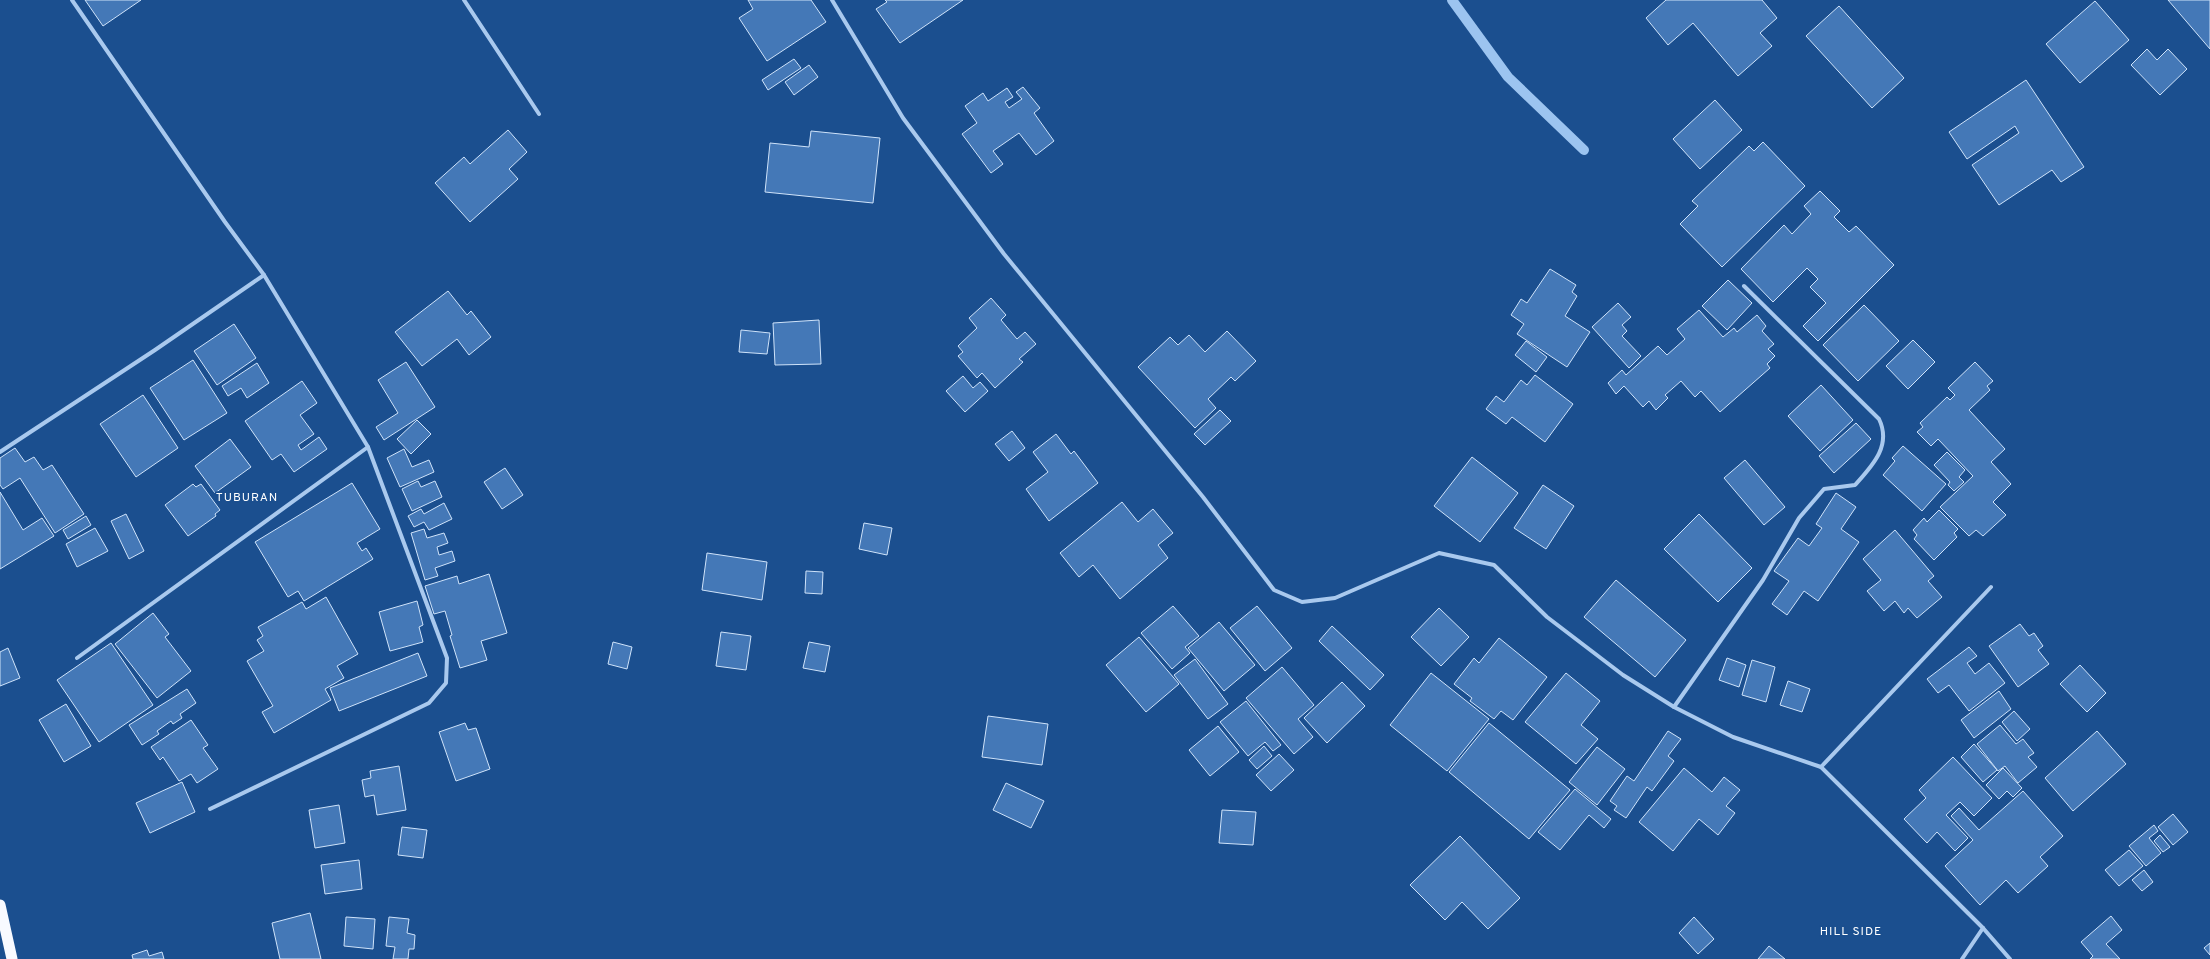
<svg xmlns="http://www.w3.org/2000/svg" width="2210" height="959" font-family="Overpass,sans-serif">
<style>
.lines{fill:none;stroke-linecap:round;stroke-linejoin:round}
.stream{stroke:#9cc4f0;stroke-width:10}
.building{fill:#4478b7;stroke:#cfe3fa}
.minor{stroke:#a9c9ee;stroke-width:4}
.trunk{stroke:#f8faff;stroke-width:11}
.labels{text-anchor:middle;stroke-width:3.5;stroke-linejoin:round;paint-order:stroke}
.neighbourhood-label{font-size:12px;letter-spacing:1px;fill:#fff;stroke:#1b4f8f}
</style>
<rect width="100%" height="100%" fill="#1b4f8f"/>
<g class="lines">
<polyline class="stream" points="1452,0 1508,77 1584,150"/>
</g>
<g class="building">
<polygon points="85,0 141,0 103,26"/>
<polygon points="748,0 811,0 826,22 767,61 739,18 753,9"/>
<polygon points="885,0 963,0 900,43 876,9 887,2"/>
<polygon points="1666,0 1762,0 1777,18 1760,33 1772,46 1738,76 1693,23 1668,45 1646,18"/>
<polygon points="2168,0 2210,0 2210,49"/>
<polygon points="2095,1 2129,40 2080,83 2046,44"/>
<polygon points="1839,6 1904,78 1872,108 1806,36"/>
<polygon points="2147,49 2157,60 2168,49 2187,69 2160,95 2131,65"/>
<polygon points="794,59 801,68 768,90 762,80"/>
<polygon points="809,65 818,77 794,95 785,82"/>
<polygon points="2026,80 2084,167 2061,182 2052,170 1999,205 1972,165 2019,133 2015,126 1967,159 1949,132"/>
<polygon points="1023,87 1040,108 1034,113 1054,141 1036,155 1019,133 993,151 1003,164 991,173 962,134 977,123 965,106 983,93 988,101 1007,88 1013,97 1005,102 1009,108 1022,99 1016,92"/>
<polygon points="1715,100 1742,130 1700,169 1673,139"/>
<polygon points="508,130 527,152 509,169 518,179 470,222 435,183 464,157 470,164"/>
<polygon points="811,131 880,138 873,203 765,192 770,143 809,147"/>
<polygon points="1763,142 1805,186 1722,267 1680,224 1698,206 1692,201 1749,146 1754,151"/>
<polygon points="1820,191 1840,211 1834,217 1849,232 1856,226 1894,265 1818,341 1803,326 1826,303 1810,287 1818,279 1807,268 1773,302 1741,269 1784,225 1792,234 1811,214 1804,206"/>
<polygon points="1550,269 1576,285 1572,292 1577,296 1565,316 1590,332 1567,367 1517,334 1524,324 1511,315 1521,299 1527,303"/>
<polygon points="1728,280 1752,303 1727,330 1702,306"/>
<polygon points="448,291 467,315 471,311 491,337 469,355 457,339 422,366 395,332"/>
<polygon points="991,298 1006,315 1001,320 1017,339 1025,332 1036,344 1019,359 1023,362 995,388 982,373 977,378 958,356 963,352 958,346 977,328 969,318"/>
<polygon points="1618,303 1631,317 1622,325 1627,331 1622,336 1641,356 1629,368 1592,327"/>
<polygon points="1864,305 1899,341 1858,381 1823,345"/>
<polygon points="1699,310 1723,337 1734,328 1737,332 1757,315 1766,326 1762,331 1774,344 1768,349 1775,356 1767,364 1770,368 1720,412 1701,391 1695,397 1681,381 1665,395 1668,398 1656,410 1649,401 1643,407 1624,386 1616,394 1608,383 1622,370 1626,375 1658,346 1667,355 1685,339 1677,329"/>
<polygon points="819,320 821,364 775,365 773,323"/>
<polygon points="234,324 256,358 217,385 194,351"/>
<polygon points="741,330 770,333 767,354 739,352"/>
<polygon points="1227,331 1256,361 1235,381 1231,377 1208,399 1216,408 1195,428 1138,367 1170,337 1178,345 1189,335 1205,352"/>
<polygon points="1913,340 1935,362 1908,389 1886,366"/>
<polygon points="1526,341 1547,357 1536,372 1515,355"/>
<polygon points="193,360 227,413 184,440 150,388"/>
<polygon points="406,362 435,407 384,440 376,427 398,413 378,380"/>
<polygon points="1975,362 1993,381 1987,386 1990,390 1969,410 2005,449 1991,462 2011,484 1993,502 2006,515 1983,536 1976,530 1969,536 1940,507 1973,476 1938,439 1931,446 1917,432 1923,427 1920,423 1947,397 1950,400 1955,395 1948,388"/>
<polygon points="257,363 269,383 247,398 241,388 228,396 222,386"/>
<polygon points="1535,375 1573,404 1545,442 1512,417 1506,424 1486,409 1496,396 1504,402 1521,380 1527,385"/>
<polygon points="963,376 973,388 980,382 988,391 965,412 946,391"/>
<polygon points="302,381 317,403 300,415 314,434 298,445 301,450 319,437 327,449 294,472 281,454 272,460 245,421"/>
<polygon points="1821,385 1853,420 1820,451 1788,416"/>
<polygon points="143,395 178,448 136,477 100,424"/>
<polygon points="1220,410 1231,421 1205,445 1194,434"/>
<polygon points="417,420 431,434 411,454 397,439"/>
<polygon points="1856,423 1871,439 1834,473 1819,456"/>
<polygon points="1012,431 1025,448 1009,461 995,444"/>
<polygon points="1056,434 1071,454 1074,451 1098,483 1049,521 1026,489 1048,472 1033,452"/>
<polygon points="230,439 251,467 215,493 195,466"/>
<polygon points="1903,446 1946,484 1922,511 1883,475 1895,461 1892,458"/>
<polygon points="15,448 25,462 34,457 43,470 52,465 84,514 55,533 20,478 3,489 0,485 0,458"/>
<polygon points="404,449 412,467 429,460 434,472 400,487 387,458"/>
<polygon points="1947,452 1965,470 1959,477 1964,482 1954,491 1948,485 1950,482 1934,465"/>
<polygon points="1472,457 1518,493 1480,542 1434,506"/>
<polygon points="1745,460 1785,507 1764,525 1724,478"/>
<polygon points="505,468 523,495 502,509 484,482"/>
<polygon points="418,481 421,487 435,481 442,497 412,511 402,489"/>
<polygon points="352,483 380,529 357,543 362,551 366,548 373,559 304,601 298,591 288,597 255,542"/>
<polygon points="193,484 196,487 201,484 220,510 215,514 216,516 188,536 165,505"/>
<polygon points="1543,485 1574,506 1546,549 1514,528"/>
<polygon points="0,492 23,530 42,518 54,536 0,569"/>
<polygon points="1836,493 1856,507 1841,529 1859,542 1818,601 1804,591 1787,615 1772,604 1789,581 1774,571 1798,538 1809,546 1822,528 1816,524"/>
<polygon points="1122,502 1138,522 1153,509 1173,533 1158,545 1168,558 1120,599 1093,565 1079,577 1060,553"/>
<polygon points="444,503 452,519 429,530 424,522 414,527 408,516 421,509 424,514"/>
<polygon points="1939,510 1958,529 1954,533 1957,537 1934,560 1914,539 1917,535 1913,530 1924,518 1927,522"/>
<polygon points="126,514 144,551 129,559 111,521"/>
<polygon points="1699,514 1752,568 1718,602 1664,549"/>
<polygon points="86,516 91,525 68,539 63,530"/>
<polygon points="864,523 892,528 887,555 859,549"/>
<polygon points="95,528 108,551 77,567 66,544"/>
<polygon points="424,529 427,538 444,533 448,543 437,547 439,555 452,551 455,561 435,568 438,576 425,580 411,533"/>
<polygon points="1895,530 1934,576 1928,581 1942,597 1917,618 1908,608 1904,613 1895,601 1884,611 1867,591 1881,580 1863,559"/>
<polygon points="707,553 767,562 762,600 702,590"/>
<polygon points="806,571 823,572 822,594 805,593"/>
<polygon points="489,574 507,633 481,641 487,660 460,668 450,636 452,635 445,611 434,614 425,586 457,576 459,584"/>
<polygon points="1616,580 1686,640 1655,677 1584,617"/>
<polygon points="326,597 358,654 337,666 344,678 325,689 331,700 274,733 262,712 273,706 247,661 264,651 257,640 263,636 258,627 302,602 306,609"/>
<polygon points="417,601 423,625 419,627 423,642 390,651 379,612"/>
<polygon points="1173,606 1199,636 1185,647 1190,653 1172,669 1141,633"/>
<polygon points="1257,606 1292,648 1265,671 1230,628"/>
<polygon points="1439,608 1469,637 1441,666 1411,637"/>
<polygon points="153,613 169,634 165,637 191,671 157,698 115,644"/>
<polygon points="1219,622 1255,665 1224,691 1188,648"/>
<polygon points="2020,624 2029,636 2034,633 2043,646 2038,650 2049,664 2018,687 1989,646"/>
<polygon points="1332,626 1384,675 1370,690 1319,641"/>
<polygon points="721,632 751,636 746,670 716,666"/>
<polygon points="1139,637 1179,684 1146,712 1106,665"/>
<polygon points="1499,638 1547,677 1513,720 1501,711 1494,719 1470,701 1472,698 1454,684 1474,658 1479,663"/>
<polygon points="613,642 632,647 627,669 608,664"/>
<polygon points="809,642 830,646 825,672 803,668"/>
<polygon points="111,643 153,705 99,742 57,680"/>
<polygon points="1969,647 1977,656 1967,663 1975,674 1989,663 2005,683 1969,711 1949,685 1938,693 1927,679"/>
<polygon points="8,648 20,678 0,686 0,652"/>
<polygon points="418,653 427,676 339,711 330,688"/>
<polygon points="1727,658 1746,665 1739,687 1719,680"/>
<polygon points="1195,659 1228,704 1208,719 1174,675"/>
<polygon points="1752,660 1775,667 1766,702 1742,695"/>
<polygon points="2080,665 2106,693 2087,712 2060,684"/>
<polygon points="1282,667 1314,705 1298,719 1313,737 1294,754 1246,698"/>
<polygon points="1431,673 1489,719 1447,771 1390,725"/>
<polygon points="1566,673 1600,701 1581,725 1598,739 1576,764 1525,722"/>
<polygon points="1788,681 1810,689 1802,712 1780,705"/>
<polygon points="1342,682 1365,706 1327,743 1304,718"/>
<polygon points="187,689 196,703 180,714 182,718 173,724 171,721 157,731 159,734 142,745 129,725"/>
<polygon points="1999,691 2011,709 1974,738 1961,720"/>
<polygon points="1246,701 1281,745 1273,751 1265,742 1248,756 1220,722"/>
<polygon points="66,704 91,746 64,762 39,720"/>
<polygon points="2014,711 2030,729 2017,741 2002,722"/>
<polygon points="988,716 1048,724 1042,765 982,757"/>
<polygon points="191,720 208,745 203,748 218,769 197,783 191,774 179,781 163,757 160,760 151,747"/>
<polygon points="465,723 468,730 476,728 490,769 456,781 439,732"/>
<polygon points="1489,723 1570,790 1529,839 1449,772"/>
<polygon points="2000,725 2016,744 2023,739 2034,753 2028,757 2037,767 2018,783 2005,766 1998,771 1977,744"/>
<polygon points="1218,726 1239,752 1210,776 1189,750"/>
<polygon points="1668,731 1681,739 1668,756 1674,761 1652,791 1647,787 1626,818 1614,810 1617,806 1610,801 1627,776 1634,781"/>
<polygon points="2097,731 2126,764 2073,811 2045,778"/>
<polygon points="1974,744 1997,770 1983,782 1961,757"/>
<polygon points="1264,746 1272,756 1257,769 1249,760"/>
<polygon points="1597,747 1625,769 1597,805 1569,782"/>
<polygon points="1279,754 1294,770 1271,791 1256,775"/>
<polygon points="1953,757 1992,798 1974,816 1960,802 1946,815 1968,838 1955,851 1937,832 1927,843 1904,819 1926,798 1919,790"/>
<polygon points="399,766 406,810 377,815 374,795 365,797 362,780 371,778 370,771"/>
<polygon points="1684,768 1712,792 1724,777 1740,790 1726,806 1735,813 1718,835 1699,819 1673,851 1639,822"/>
<polygon points="2003,768 2022,788 2013,797 2007,791 1999,799 1986,785"/>
<polygon points="182,782 195,812 150,833 136,803"/>
<polygon points="1006,783 1044,801 1031,828 993,810"/>
<polygon points="1575,789 1611,819 1604,828 1589,815 1560,850 1538,832"/>
<polygon points="2023,791 2063,836 2040,857 2048,866 2018,893 2006,880 1980,905 1945,866 1973,840 1951,816 1959,808 1979,830"/>
<polygon points="339,805 345,843 315,848 309,810"/>
<polygon points="1222,810 1256,812 1253,845 1219,843"/>
<polygon points="2173,814 2188,832 2173,845 2158,827"/>
<polygon points="2154,825 2158,831 2149,838 2161,853 2146,866 2129,846"/>
<polygon points="402,827 427,830 423,858 398,855"/>
<polygon points="2160,835 2170,847 2163,852 2154,841"/>
<polygon points="1460,836 1520,898 1488,929 1462,902 1445,920 1410,885"/>
<polygon points="2129,850 2143,866 2119,886 2105,870"/>
<polygon points="359,860 362,889 325,894 321,865"/>
<polygon points="2144,870 2153,882 2142,891 2132,880"/>
<polygon points="310,913 321,959 280,959 272,923"/>
<polygon points="2111,916 2122,930 2106,944 2120,959 2090,959 2093,956 2081,942"/>
<polygon points="346,917 375,919 373,949 344,946"/>
<polygon points="389,917 409,919 407,933 415,935 414,949 409,949 408,959 393,959 395,947 386,946"/>
<polygon points="1694,917 1714,939 1698,954 1679,933"/>
<polygon points="2210,943 2210,955 2204,948"/>
<polygon points="1769,946 1785,959 1758,959"/>
<polygon points="147,950 149,956 162,952 164,959 133,959 132,955"/>
</g>
<g class="lines">
<g class="minor">
<polyline points="72,0 225,222 264,275 368,447 447,658 446,683 429,703 210,809"/>
<polyline points="464,0 539,114"/>
<polyline points="832,0 903,118 1004,254 1203,497 1274,590 1302,602 1335,598 1439,553 1494,565 1547,617 1623,675 1674,707 1733,737 1821,767 1983,928 2010,959"/>
<polyline points="0,452 155,350 264,275"/>
<polyline points="77,658 368,447"/>
<path d="M1674 707 1763 580 1799 518 1824 489 1855 485C1872 466 1892 446 1879 419L1744 286"/>
<polyline points="1821,767 1991,587"/>
<polyline points="1962,959 1983,928"/>
</g>
<polyline class="trunk" points="0,905 12,959"/>
</g>
<g class="labels">
<g class="neighbourhood-label">
<text x="247" y="501">TUBURAN</text>
<text x="1851" y="935">HILL SIDE</text>
</g>
</g>
</svg>
